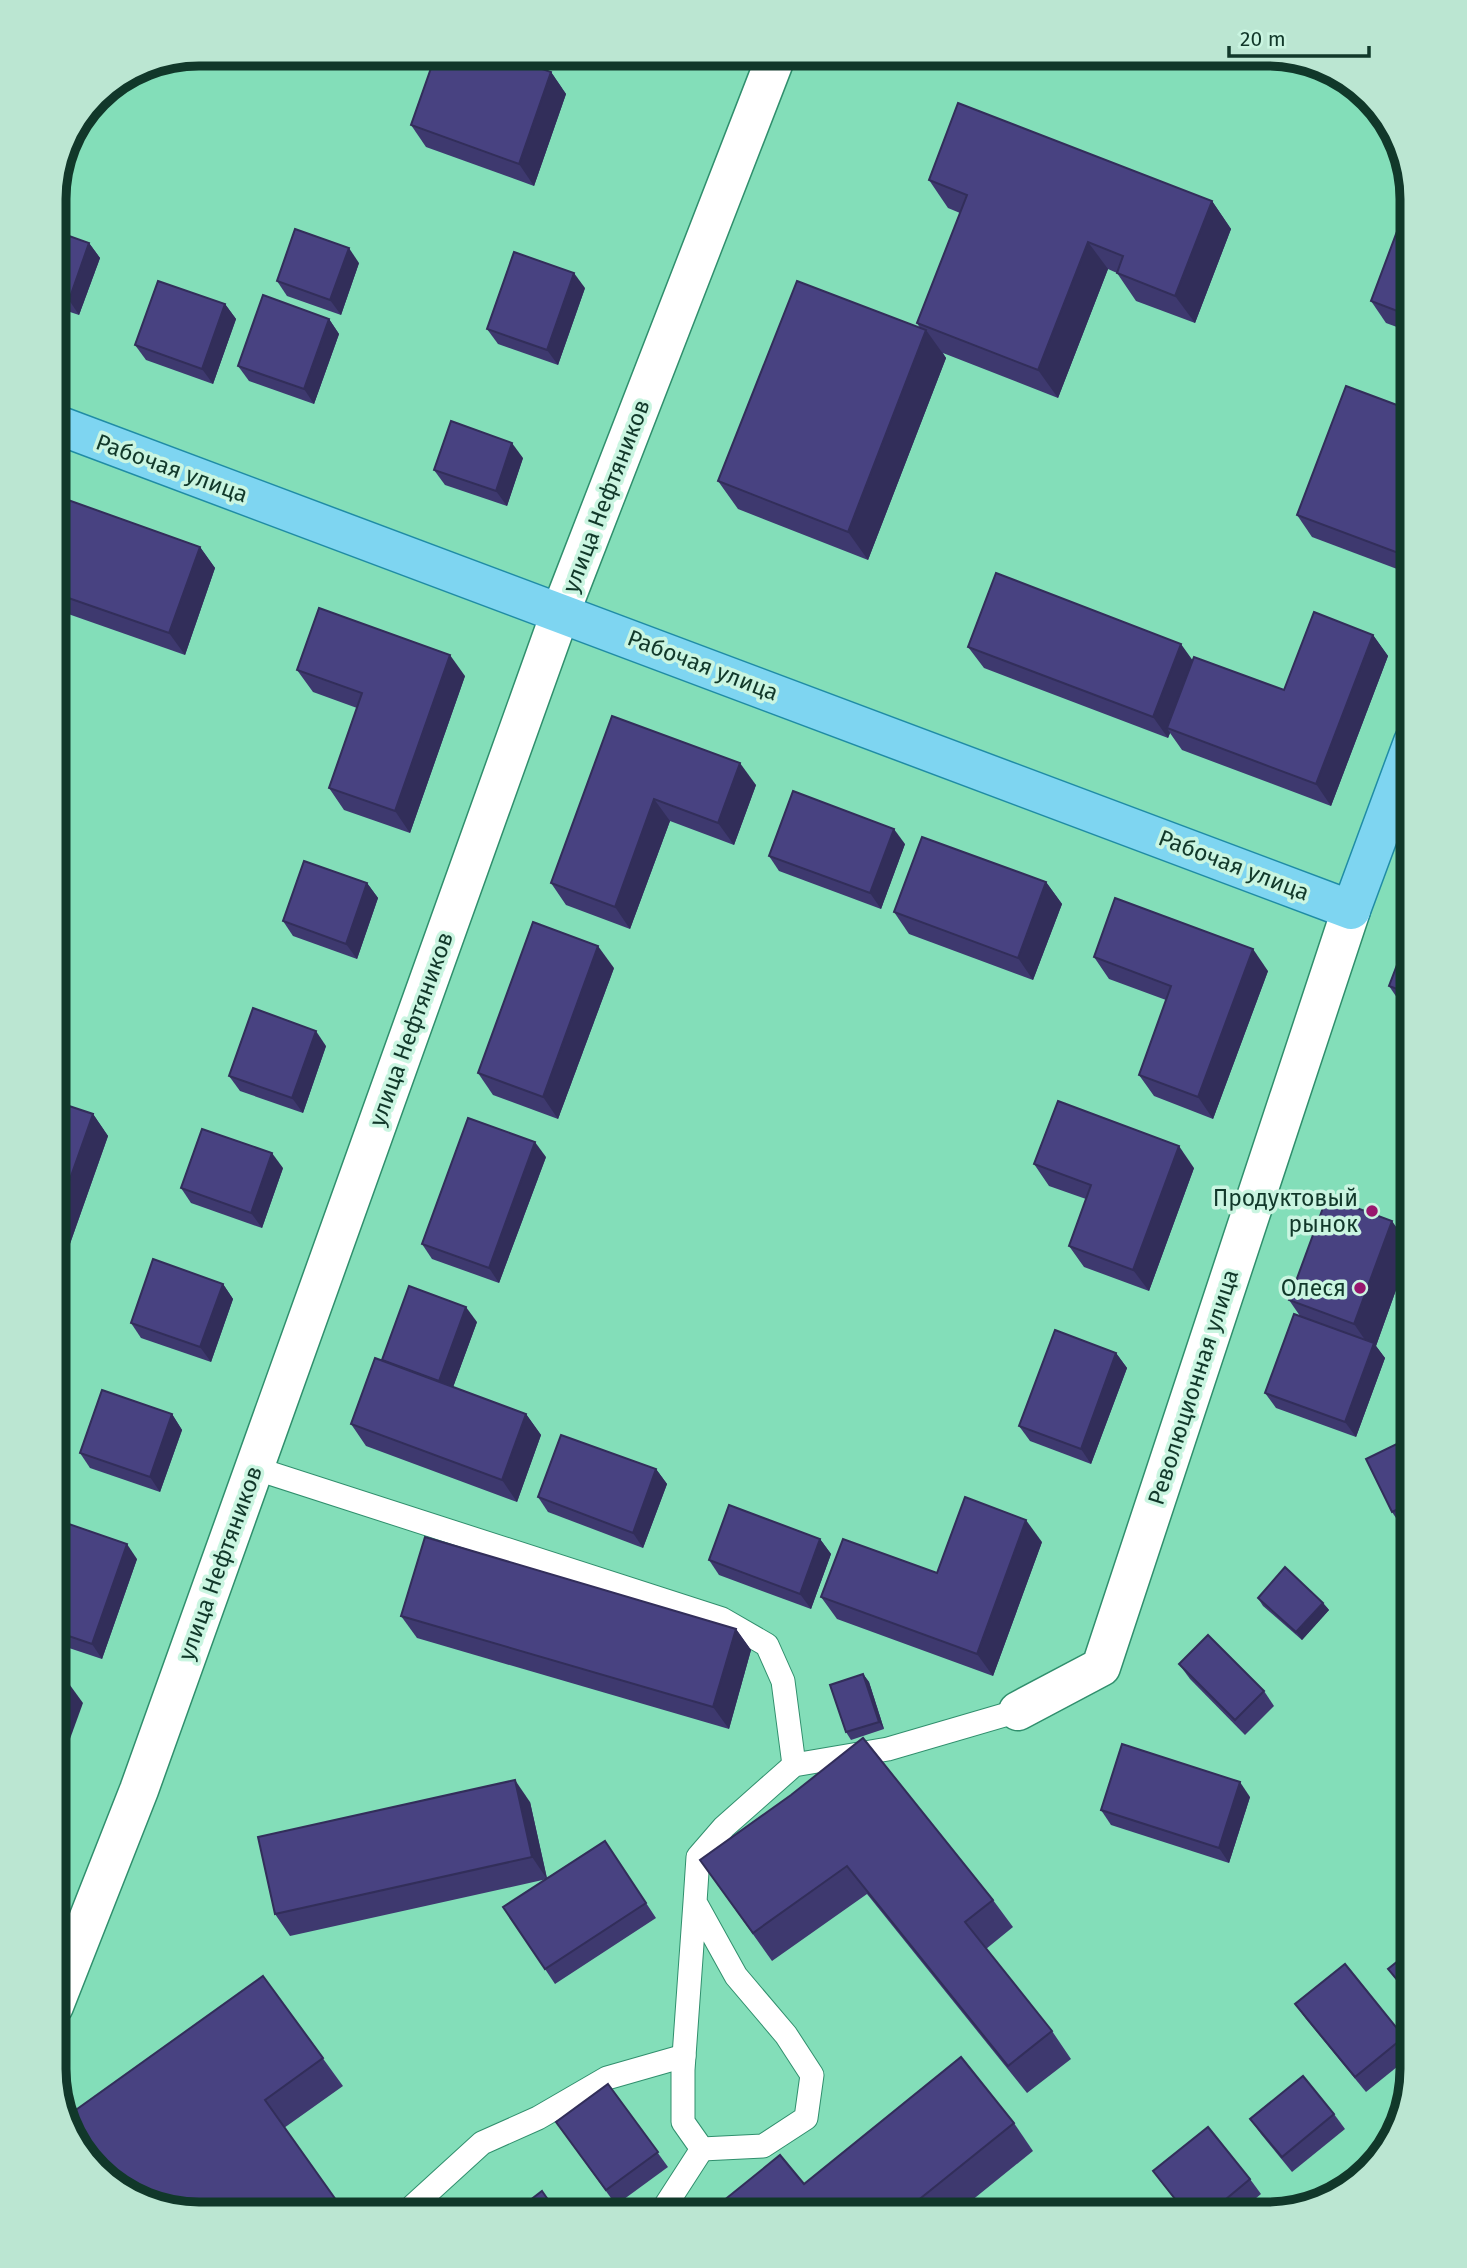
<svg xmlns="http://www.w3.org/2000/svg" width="1467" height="2268" font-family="'Fira Sans',sans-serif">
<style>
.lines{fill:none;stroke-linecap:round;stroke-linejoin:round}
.service-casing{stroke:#308f6d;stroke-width:25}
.minor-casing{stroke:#308f6d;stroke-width:41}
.primary-casing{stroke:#208ca5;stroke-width:41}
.service{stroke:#fff;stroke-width:23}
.minor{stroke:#fff;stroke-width:38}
.primary{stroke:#7ed5f1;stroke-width:38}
.wall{fill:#3e396f}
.shaded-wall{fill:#322e5a}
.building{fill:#484281;stroke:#322e5a;stroke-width:2}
.poi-dot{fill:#98176e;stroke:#caf5e1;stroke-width:2.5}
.labels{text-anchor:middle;stroke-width:7;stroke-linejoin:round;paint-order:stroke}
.street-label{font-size:23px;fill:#11382a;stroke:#caf5e1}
.poi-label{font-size:23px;fill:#11382a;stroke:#caf5e1;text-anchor:end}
.rim{fill:none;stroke:#11382a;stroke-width:9}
</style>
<rect width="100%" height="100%" fill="#83deb9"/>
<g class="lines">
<g class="service-casing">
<g id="service">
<polyline points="254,1468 722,1619 767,1645 783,1681 794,1765"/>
<polyline points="695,1902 683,2070 683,2122 702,2149 763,2146 806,2118 812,2075 786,2035 736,1976 695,1902 698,1857 724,1827 794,1765 888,1749 1018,1711"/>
<polyline points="413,2214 413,2206 482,2143 538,2118 607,2078 684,2056"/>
<polyline points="660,2214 702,2149"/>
</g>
</g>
<g class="minor-casing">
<g id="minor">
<polyline points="1018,1711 1101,1667 1351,910"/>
<polyline points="54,2006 139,1790 561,611 777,54"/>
</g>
</g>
<g class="primary-casing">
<polyline id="primary" points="55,424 1351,910 1413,742"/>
</g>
<use href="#service" class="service"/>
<use href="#minor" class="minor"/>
<use href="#primary" class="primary"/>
</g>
<g class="wall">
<polygon points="636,54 685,54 680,70"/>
<polygon points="551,72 566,94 534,186 426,147 411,125"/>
<polygon points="929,180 1212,201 1231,229 1195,323 1136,301 1117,273 1108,269 1058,398 943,353 946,358 868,560 738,509 718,481 920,328 917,323 960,213 948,208"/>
<polygon points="1413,200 1413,333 1386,323 1371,301"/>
<polygon points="55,231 89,243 100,258 79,315 55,307"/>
<polygon points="359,263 341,315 287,296 277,281"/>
<polygon points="585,288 558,365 498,344 487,329"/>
<polygon points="225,304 236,319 213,384 146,360 135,345"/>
<polygon points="329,319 339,334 314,404 249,381 238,366"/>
<polygon points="1413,411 1413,575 1312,537 1297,515"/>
<polygon points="523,458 507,506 445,485 434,470"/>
<polygon points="54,495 200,547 215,568 185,655 54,609"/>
<polygon points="1373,635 1388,656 1331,806 1182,750 1170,733 1168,738 984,668 968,647 1193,661 1284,690"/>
<polygon points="297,670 465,676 410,833 344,810 329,788 357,708 313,692"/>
<polygon points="612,716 756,785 734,845 670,821 630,929 566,905 551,883"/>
<polygon points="905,844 881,909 779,871 769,856"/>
<polygon points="1046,882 1062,904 1033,980 909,934 894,912"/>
<polygon points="367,883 378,898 357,959 293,936 283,921"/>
<polygon points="1413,923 1413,1016 1408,1014 1389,986"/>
<polygon points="1094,957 1268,971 1213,1119 1154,1096 1139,1075 1166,1000 1109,979"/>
<polygon points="614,968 558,1119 493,1095 478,1073"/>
<polygon points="326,1046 303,1113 240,1091 229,1076"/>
<polygon points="54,1101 93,1114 108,1136 66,1255 54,1251"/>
<polygon points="546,1157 499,1283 432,1259 422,1244"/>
<polygon points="1034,1164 1194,1168 1149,1291 1084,1267 1069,1246 1086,1199 1049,1186"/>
<polygon points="283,1168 262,1228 191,1203 181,1188"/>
<polygon points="1411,1248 1376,1346 1385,1358 1356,1437 1276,1408 1265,1393 1300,1316 1289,1300"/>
<polygon points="223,1284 233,1299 211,1362 141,1338 131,1323"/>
<polygon points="477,1322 453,1387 526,1414 541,1435 517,1502 366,1446 351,1424 382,1360"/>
<polygon points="1116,1353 1127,1368 1091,1464 1030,1441 1019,1426"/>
<polygon points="172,1414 182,1430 160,1492 90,1468 80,1453"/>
<polygon points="1413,1436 1413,1522 1402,1527 1392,1512"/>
<polygon points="656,1469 667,1484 643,1548 548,1512 538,1497"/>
<polygon points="820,1539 831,1554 811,1609 719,1575 709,1560"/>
<polygon points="1042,1542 993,1676 837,1619 821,1597 937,1573"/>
<polygon points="54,1547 137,1559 102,1659 54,1643"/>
<polygon points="1258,1598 1323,1603 1329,1610 1302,1640 1263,1606"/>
<polygon points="401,1616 736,1629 751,1650 729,1729 417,1638"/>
<polygon points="1179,1664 1264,1691 1274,1706 1245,1735 1190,1679"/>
<polygon points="863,1674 869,1682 884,1729 851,1740 846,1732"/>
<polygon points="791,1795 993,1900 1013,1927 986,1949 1052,2031 1071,2059 1027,2093 867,1894 772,1961 700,1860"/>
<polygon points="1250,1797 1229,1863 1111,1825 1101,1810"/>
<polygon points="530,1802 547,1878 605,1841 656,1918 555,1984 545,1969 547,1879 290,1936 275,1914"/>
<polygon points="1413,1949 1413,2001 1388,1969"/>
<polygon points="263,1976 343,2086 284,2128 191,2213"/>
<polygon points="1295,2004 1404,2037 1413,2049 1413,2054 1366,2092 1306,2019"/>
<polygon points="608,2084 668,2167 616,2205 556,2122"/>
<polygon points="1334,2114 1345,2129 1292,2172 1261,2134 1250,2119"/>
<polygon points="1014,2123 1033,2151 955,2214 707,2214 804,2184"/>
<polygon points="1153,2171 1250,2179 1261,2194 1237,2214 1186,2214"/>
</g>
<g class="shaded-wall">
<polygon points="670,54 685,54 680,70 669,55"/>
<polygon points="551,72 566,94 534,186 519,164"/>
<polygon points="1212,201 1231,229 1195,323 1175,296"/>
<polygon points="1088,242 1108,269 1058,398 1038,370"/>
<polygon points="89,243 100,258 79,315 69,300"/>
<polygon points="349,248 359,263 341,315 330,300"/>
<polygon points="574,273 585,288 558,365 547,350"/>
<polygon points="225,304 236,319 213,384 202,369"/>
<polygon points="329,319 339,334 314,404 304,389"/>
<polygon points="926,330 946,358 868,560 848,532"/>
<polygon points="512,443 523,458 507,506 496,491"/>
<polygon points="1413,523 1413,571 1401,554"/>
<polygon points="200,547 215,568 185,655 169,633"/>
<polygon points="1373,635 1388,656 1331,806 1316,784"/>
<polygon points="1181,644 1196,665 1167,728 1170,733 1168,738 1153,717"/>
<polygon points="450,655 465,676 410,833 395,811"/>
<polygon points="740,763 756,785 734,845 718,823"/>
<polygon points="654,799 670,821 630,929 615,907"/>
<polygon points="894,829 905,844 881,909 870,893"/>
<polygon points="1046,882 1062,904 1033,980 1018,958"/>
<polygon points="367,883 378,898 357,959 346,944"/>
<polygon points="598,946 614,968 558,1119 543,1097"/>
<polygon points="1253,949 1268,971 1213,1119 1198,1097"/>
<polygon points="316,1031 326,1046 303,1113 292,1098"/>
<polygon points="93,1114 108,1136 66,1255 54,1238 54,1224"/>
<polygon points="535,1142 546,1157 499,1283 489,1268"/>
<polygon points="1179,1146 1194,1168 1149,1291 1133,1270"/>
<polygon points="272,1153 283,1168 262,1228 251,1213"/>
<polygon points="1392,1221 1411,1248 1376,1346 1385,1358 1356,1437 1345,1422 1372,1350 1354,1324"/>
<polygon points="223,1284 233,1299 211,1362 200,1347"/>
<polygon points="466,1307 477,1322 448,1401 437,1386"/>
<polygon points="1116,1353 1127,1368 1091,1464 1081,1449"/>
<polygon points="172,1414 182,1430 160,1492 150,1477"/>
<polygon points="526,1414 541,1435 517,1502 502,1480"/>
<polygon points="656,1469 667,1484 643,1548 633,1533"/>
<polygon points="1026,1520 1042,1542 993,1676 977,1654"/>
<polygon points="820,1539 831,1554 811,1609 800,1594"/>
<polygon points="127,1544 137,1559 102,1659 92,1644"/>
<polygon points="1323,1603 1329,1610 1302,1640 1296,1632"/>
<polygon points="736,1629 751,1650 729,1729 713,1707"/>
<polygon points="863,1674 869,1682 884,1729 879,1722"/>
<polygon points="67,1681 83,1703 54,1783 54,1718"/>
<polygon points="515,1780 530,1802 547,1879 532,1857"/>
<polygon points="1240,1782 1250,1797 1229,1863 1219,1848"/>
</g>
<g class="building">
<polygon points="436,54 500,54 551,72 519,164 411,125"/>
<polygon points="958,103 1212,201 1175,296 1117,273 1123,256 1088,242 1038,370 917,323 967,195 929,180"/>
<polygon points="1411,194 1413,200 1413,317 1371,301"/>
<polygon points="295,229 349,248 330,300 277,281"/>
<polygon points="55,231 89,243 69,300 55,295"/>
<polygon points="514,252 574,273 547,350 487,329"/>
<polygon points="158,281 225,304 202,369 135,345"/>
<polygon points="797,281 926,330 848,532 718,481"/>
<polygon points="263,295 329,319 304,389 238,366"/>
<polygon points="1346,386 1413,411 1413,523 1401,554 1297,515"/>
<polygon points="451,421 512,443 496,491 434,470"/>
<polygon points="54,495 200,547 169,633 54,593"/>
<polygon points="996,573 1181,644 1153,717 968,647"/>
<polygon points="319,608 450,655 395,811 329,788 362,693 297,670"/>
<polygon points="1314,612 1373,635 1316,784 1167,728 1194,657 1284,690"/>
<polygon points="612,716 740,763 718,823 654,799 615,907 551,883"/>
<polygon points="793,791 894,829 870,893 769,856"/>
<polygon points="922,837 1046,882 1018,958 894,912"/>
<polygon points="304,861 367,883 346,944 283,921"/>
<polygon points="1115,898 1253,949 1198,1097 1139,1075 1171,986 1094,957"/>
<polygon points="533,922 598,946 543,1097 478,1073"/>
<polygon points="1413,923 1413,995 1389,986"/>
<polygon points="253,1008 316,1031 292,1098 229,1076"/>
<polygon points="54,1101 93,1114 54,1224"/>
<polygon points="1058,1101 1179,1146 1133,1270 1069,1246 1091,1185 1034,1164"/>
<polygon points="468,1118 535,1142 489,1268 422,1244"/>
<polygon points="202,1129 272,1153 251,1213 181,1188"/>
<polygon points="1327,1197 1392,1221 1354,1324 1289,1300"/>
<polygon points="153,1259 223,1284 200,1347 131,1323"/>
<polygon points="409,1286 466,1307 439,1381 382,1360"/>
<polygon points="1294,1314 1374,1343 1345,1422 1265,1393"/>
<polygon points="1055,1330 1116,1353 1081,1449 1019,1426"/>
<polygon points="375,1358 526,1414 502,1480 351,1424"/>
<polygon points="102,1390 172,1414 150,1477 80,1453"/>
<polygon points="561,1435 656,1469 633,1533 538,1497"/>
<polygon points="1413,1436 1413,1502 1392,1512 1366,1459"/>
<polygon points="965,1497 1026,1520 977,1654 821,1597 843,1539 937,1573"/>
<polygon points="729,1505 820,1539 800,1594 709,1560"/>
<polygon points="63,1522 127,1544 92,1644 54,1631 54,1547"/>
<polygon points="425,1537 736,1629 713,1707 401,1616"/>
<polygon points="1285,1567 1323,1603 1296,1632 1258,1598"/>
<polygon points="1208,1635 1264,1691 1235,1720 1179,1664"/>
<polygon points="863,1674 879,1722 846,1732 830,1685"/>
<polygon points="54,1676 67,1681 54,1718"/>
<polygon points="863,1738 993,1900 965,1922 1052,2031 1008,2066 847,1866 753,1933 700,1860 791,1795"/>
<polygon points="1122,1744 1240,1782 1219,1848 1101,1810"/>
<polygon points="515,1780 532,1857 275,1914 258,1837"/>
<polygon points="605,1841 646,1903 545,1969 503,1907"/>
<polygon points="1413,1949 1413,1999 1388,1969"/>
<polygon points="1345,1964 1404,2037 1355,2077 1295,2004"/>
<polygon points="263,1976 323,2058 265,2100 346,2214 191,2213 119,2189 108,2177 66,2117"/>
<polygon points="961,2057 1014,2123 901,2214 707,2214 780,2155 804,2184"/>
<polygon points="1303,2076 1334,2114 1282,2157 1250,2119"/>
<polygon points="608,2084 658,2152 606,2190 556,2122"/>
<polygon points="1208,2127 1250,2179 1208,2214 1187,2214 1153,2171"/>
<polygon points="542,2191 558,2214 512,2214"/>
</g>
<g class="poi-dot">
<circle cx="1372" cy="1211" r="7"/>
<circle cx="1360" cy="1288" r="7"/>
</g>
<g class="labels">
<g class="street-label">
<text transform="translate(172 468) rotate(20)" y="8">Рабочая улица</text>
<text transform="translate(606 496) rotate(-69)" y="8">улица Нефтяников</text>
<text transform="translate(703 665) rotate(21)" y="8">Рабочая улица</text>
<text transform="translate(1234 865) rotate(21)" y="8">Рабочая улица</text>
<text transform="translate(411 1029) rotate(-70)" y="8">улица Нефтяников</text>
<text transform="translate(1193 1387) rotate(-72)" y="8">Революционная улица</text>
<text transform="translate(220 1563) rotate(-70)" y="8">улица Нефтяников</text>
</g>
<g class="poi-label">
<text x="1358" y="1206">Продуктовый<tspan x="1358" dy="26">рынок</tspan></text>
<text x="1346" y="1296">Олеся</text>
</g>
</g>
<path d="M0 0H1467V2268H0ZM199 66H1267A133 133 0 0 1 1400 199V2069A133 133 0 0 1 1267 2202H199A133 133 0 0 1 66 2069V199A133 133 0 0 1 199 66Z" fill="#bbe6d2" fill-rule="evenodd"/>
<path class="rim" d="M199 66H1267A133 133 0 0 1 1400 199V2069A133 133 0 0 1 1267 2202H199A133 133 0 0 1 66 2069V199A133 133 0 0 1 199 66Z"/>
<path d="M1229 46v10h140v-10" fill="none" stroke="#11382a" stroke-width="3.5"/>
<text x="1240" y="46" font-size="21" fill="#11382a" stroke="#caf5e1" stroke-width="5" paint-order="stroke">20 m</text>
</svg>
